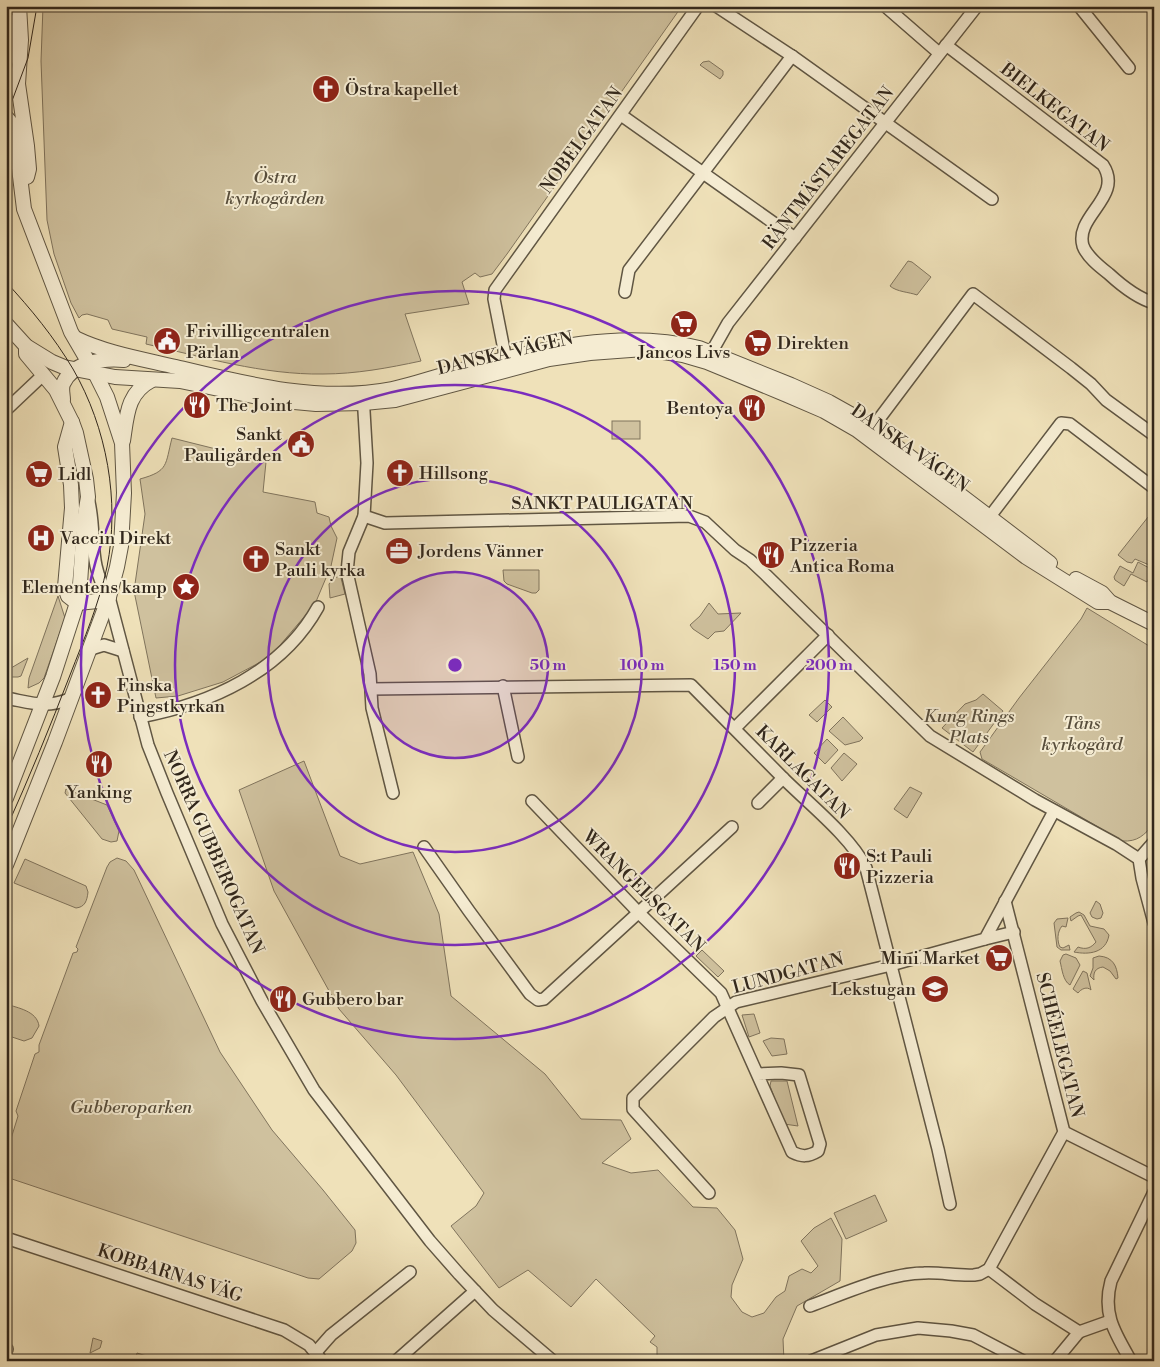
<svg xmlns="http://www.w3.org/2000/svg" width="1160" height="1367" font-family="'Libre Bodoni',serif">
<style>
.green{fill:#cfc19e;stroke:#80745d}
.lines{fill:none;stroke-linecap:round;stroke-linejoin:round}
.minor-casing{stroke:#605643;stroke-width:14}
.tertiary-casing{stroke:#605643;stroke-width:16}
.minor{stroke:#f5ecd2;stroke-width:11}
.tertiary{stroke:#f5ecd2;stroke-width:14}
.tram{stroke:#31271c;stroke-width:1}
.ring{fill:none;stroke:#7b2cbf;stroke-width:2.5}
.labels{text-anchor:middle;stroke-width:4;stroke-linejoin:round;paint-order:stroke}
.poi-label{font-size:18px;fill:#31271c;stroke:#f5ecd2;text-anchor:start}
.street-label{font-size:18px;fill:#31271c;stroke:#f5ecd2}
.park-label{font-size:18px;font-style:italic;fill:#584e3c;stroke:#f5ecd2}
.centre{fill:#7b2cbf;stroke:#f5ecd2;stroke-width:2.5}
.ring-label{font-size:15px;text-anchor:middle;font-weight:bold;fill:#7b2cbf;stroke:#f5ecd2;stroke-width:4;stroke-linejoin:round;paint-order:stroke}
</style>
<rect width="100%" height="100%" fill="#efe1b9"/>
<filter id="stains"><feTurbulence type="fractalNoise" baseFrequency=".004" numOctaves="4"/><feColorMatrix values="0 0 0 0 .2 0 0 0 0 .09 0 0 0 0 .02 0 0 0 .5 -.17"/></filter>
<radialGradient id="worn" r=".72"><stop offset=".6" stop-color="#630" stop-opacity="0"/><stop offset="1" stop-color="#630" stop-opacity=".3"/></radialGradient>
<g class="green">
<path d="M43 6H682L507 254 492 274 480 277 475 273 462 282 469 304 405 314 421 361C388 368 356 374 323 374 263 375 203 357 146 344L147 337 112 329 108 320 87 314 82 315 79 318 71 303 54 254 47 220 41 61Z"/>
<polygon points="709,61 723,71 723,75 720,79 700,65 703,62"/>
<path d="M908 261 912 262 931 277 917 295C909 292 897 292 890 286Z"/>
<rect x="612" y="421" width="28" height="18"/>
<path d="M172 438 216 449 228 457 256 459 266 462 263 492 315 502 317 513 329 517 331 526 337 538 331 566 315 604 270 657 223 682 178 696 156 698 134 591 145 514 140 479C169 471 165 465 172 438Z"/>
<polygon points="1152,512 1154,514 1154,567 1135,559 1132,563 1127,562 1118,555"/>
<polygon points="1138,562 1153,570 1147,582 1131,574 1124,586 1115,580 1114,577 1120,566 1133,573"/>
<polygon points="503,570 539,570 539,590 536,593 532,593 507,584 504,581"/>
<polygon points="340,576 341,578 345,594 330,598 329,584 334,578"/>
<polygon points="58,596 65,618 44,678 39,683 28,688 29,678"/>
<polygon points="709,603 718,614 741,613 724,631 715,632 708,639 693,629 690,625 700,616"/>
<path d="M1087 608 1154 649V824C1144 835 1138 842 1122 841L982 759 980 752 1019 698 1081 619Z"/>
<polygon points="28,658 21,676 18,677 6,677 6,671"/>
<polygon points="983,694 1003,711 973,752 942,728 965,704 976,700"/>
<polygon points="825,700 832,707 817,722 809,715"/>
<polygon points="843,717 863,738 860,741 845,745 829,731"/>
<polygon points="827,739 838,750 825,764 814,753"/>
<polygon points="844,753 857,764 842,781 831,768"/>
<polygon points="304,761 340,856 360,864 413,852 439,914 451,996 545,1074 581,1119 621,1120 631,1139 602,1163 631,1173 658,1170 693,1207 717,1208 735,1230 743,1259 732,1285 731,1297 742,1312 752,1317 764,1313 776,1297 785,1291 789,1276 802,1269 811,1273 818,1266 801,1241 814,1228 831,1218 842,1239 840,1281 797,1306 783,1339 784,1361 657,1361 657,1347 650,1342 655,1336 596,1279 571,1307 528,1270 499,1288 451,1226 476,1206 484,1193 396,1075 339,1009 274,891 239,790"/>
<polygon points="910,787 922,793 907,818 894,809"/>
<polygon points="66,789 107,805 119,831 117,841 111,842 102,839 65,793"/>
<polygon points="117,858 126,861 134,870 220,1052 272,1130 323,1190 355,1230 356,1243 352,1251 319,1279 308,1278 6,1177 6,1155 18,1116 16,1111 35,1054 39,1052 39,1045 73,953 77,952 78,949 76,947 107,867 110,862"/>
<path d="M25 859 86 886 88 892C87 901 85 907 76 908L14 883Z"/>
<polygon points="1096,901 1100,904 1103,913 1101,918 1097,919 1092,917 1090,913"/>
<path d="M1079 912 1084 915 1090 926 1104 929 1109 935C1106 953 1089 955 1074 952L1078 947C1086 950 1091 948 1096 942L1081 915 1078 916 1071 921 1070 917 1076 913Z"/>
<path d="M1068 918 1066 927 1062 926C1057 932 1057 941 1060 947L1063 948 1069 945 1070 950H1061L1057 947 1054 923 1057 919Z"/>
<polygon points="702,950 724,971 718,977 696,956"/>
<path d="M1066 954 1076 958 1080 965 1070 985C1063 981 1062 969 1060 961L1063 955Z"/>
<path d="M1099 956C1113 957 1117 966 1118 978L1116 979 1110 971 1103 967C1095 968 1093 973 1094 980L1090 976 1093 968V958Z"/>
<path d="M1083 971 1087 973 1091 990C1087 986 1081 989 1078 993L1073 989Z"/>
<path d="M6 1004C18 1008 37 1011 39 1026L32 1038 24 1041 6 1035Z"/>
<polygon points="754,1014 760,1033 749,1037 742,1015"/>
<polygon points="771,1038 784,1039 787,1054 772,1056 763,1041"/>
<polygon points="771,1081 787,1081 798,1126 784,1124 770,1086"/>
<polygon points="875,1195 887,1221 846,1239 834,1213"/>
<polygon points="93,1338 102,1341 100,1348 90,1353"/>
<polygon points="137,1353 156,1359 155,1361 135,1360"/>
</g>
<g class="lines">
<g class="minor-casing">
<g id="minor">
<polyline points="716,6 792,56 992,199"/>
<polyline points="885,6 939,53"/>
<polyline points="1079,6 1129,68"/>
<path d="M946 45 1103 165C1124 197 1074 216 1083 246 1087 257 1100 267 1109 274 1122 286 1137 298 1154 303"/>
<polyline points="621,115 795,238"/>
<polyline points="625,292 629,270 792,56"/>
<polyline points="711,353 728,323 977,6"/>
<polyline points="507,365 494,299 495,290 698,6"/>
<polyline points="363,394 367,463 364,516 385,523 689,516 705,522 735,550 750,560 766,575 930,736 1035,800 1116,844 1139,859 1142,878 1154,923"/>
<polyline points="6,410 43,375"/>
<polyline points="867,435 973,294 1071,368 1091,384 1106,400 1154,435"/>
<path d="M89 502C97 538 87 562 109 597L148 745 167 793 222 924 262 1001 314 1090 430 1241 459 1274 493 1310 553 1361"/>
<polyline points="364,516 349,552 347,572 370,674 372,708 393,793"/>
<polyline points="985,523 1061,423 1070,424 1154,488"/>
<polyline points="91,649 104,645 123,651"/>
<polyline points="503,686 518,757"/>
<path d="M371 689 691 685C722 716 752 747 783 778 808 803 851 837 866 868L938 1149 950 1204"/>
<path d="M6 698C33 703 46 709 72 698"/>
<path d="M140 717C210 704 282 672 318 607"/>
<polyline points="735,728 828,635"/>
<path d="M532 801 639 913 721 993 792 1152C802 1157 808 1157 818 1151L820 1144 799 1075 781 1073 758 1074"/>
<polyline points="758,803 783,778"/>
<polyline points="424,847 469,911 530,994 538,1000 544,999 732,827"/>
<polyline points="1139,859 1154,842"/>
<polyline points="985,939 1014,932"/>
<polyline points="1064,1132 1154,1177"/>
<polyline points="709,1193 633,1109 633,1098 714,1017 736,1002 891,965 985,939 1054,811"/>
<polyline points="6,1238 284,1330 309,1345 322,1361"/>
<polyline points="989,1269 1035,1304 1079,1332 1110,1321"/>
<path d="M810 1306C843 1294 889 1273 924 1273 941 1272 957 1276 974 1275L980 1274 989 1269 1064 1132 1005 901"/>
<polyline points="6,1348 7,1349"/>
<polyline points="316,1352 331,1335 410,1272"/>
<polyline points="396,1361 475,1291"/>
<polyline points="811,1361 876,1335 918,1328 951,1331 973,1335 1023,1361"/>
<polyline points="1055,1361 1079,1332"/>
<path d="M1131 1361C1115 1333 1102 1314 1111 1281L1154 1192"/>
</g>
</g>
<g class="tertiary-casing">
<g id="tertiary">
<polyline points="19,6 21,40 18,84 27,146 29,169 27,177"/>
<polyline points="6,61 14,22"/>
<polyline points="6,117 17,130 18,160 24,209 71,332 96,375 107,397 122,443 124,493 121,546 117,567 109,597 55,742 6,865"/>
<polyline points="6,324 26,346 52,362 64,367 115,377 180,381 273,400 316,404 364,403 395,400 549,359 590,353 644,349 683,355 707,362 787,395 824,411 857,430 1026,557 1098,602 1110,602"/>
<path d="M75 338C106 353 142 359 176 367 246 384 320 403 392 389 412 385 431 378 450 373 531 352 616 327 699 348L791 385 829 402 863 421 1050 563"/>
<path d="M63 400C63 395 61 389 63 384 72 362 104 358 124 360"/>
<polyline points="72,422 65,447 71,485 72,508 65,587 68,596 77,603 98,601 109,597"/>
<path d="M123 441C127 415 127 393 152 380"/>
<polyline points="1076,579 1102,593 1110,602 1154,624"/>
<polyline points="6,798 53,677 77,603 80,584 84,521 88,497 86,479 76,433 72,422 56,390 26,354 26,346"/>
</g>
</g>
<use href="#minor" class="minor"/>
<use href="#tertiary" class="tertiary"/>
<g class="tram">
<polyline points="6,117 28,58 37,6"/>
<path d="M6 282C31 309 54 337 73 369 107 428 120 501 107 567 99 604 84 639 70 675 50 727 29 778 6 829"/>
</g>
</g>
<circle cx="455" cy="665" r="93" fill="#7b2cbf" fill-opacity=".12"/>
<g class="ring">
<circle cx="455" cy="665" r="93"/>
<circle cx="455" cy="665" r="187"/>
<circle cx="455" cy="665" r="280"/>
<circle cx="455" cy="665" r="374"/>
</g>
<defs>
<g id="church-disc" transform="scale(1.4375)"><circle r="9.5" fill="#8f2418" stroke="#f5ecd2"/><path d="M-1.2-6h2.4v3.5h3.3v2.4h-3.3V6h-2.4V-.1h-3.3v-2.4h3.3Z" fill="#fff"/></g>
<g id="supermarket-disc" transform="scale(1.4375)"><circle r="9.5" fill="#8f2418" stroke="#f5ecd2"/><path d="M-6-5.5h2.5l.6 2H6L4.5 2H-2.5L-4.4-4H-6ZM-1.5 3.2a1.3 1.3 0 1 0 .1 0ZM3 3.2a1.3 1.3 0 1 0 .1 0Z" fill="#fff"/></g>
<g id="civic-disc" transform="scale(1.4375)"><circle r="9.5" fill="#8f2418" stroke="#f5ecd2"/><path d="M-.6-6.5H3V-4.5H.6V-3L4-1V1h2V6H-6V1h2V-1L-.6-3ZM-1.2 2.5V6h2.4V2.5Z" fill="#fff"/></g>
<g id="restaurant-disc" transform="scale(1.4375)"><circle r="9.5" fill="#8f2418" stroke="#f5ecd2"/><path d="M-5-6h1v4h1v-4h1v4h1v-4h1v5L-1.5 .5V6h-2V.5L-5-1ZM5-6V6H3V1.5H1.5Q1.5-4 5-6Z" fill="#fff"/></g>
<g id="hospital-disc" transform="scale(1.4375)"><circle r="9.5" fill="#8f2418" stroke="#f5ecd2"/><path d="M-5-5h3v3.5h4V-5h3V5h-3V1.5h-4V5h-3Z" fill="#fff"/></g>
<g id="office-disc" transform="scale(1.4375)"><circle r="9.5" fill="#8f2418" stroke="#f5ecd2"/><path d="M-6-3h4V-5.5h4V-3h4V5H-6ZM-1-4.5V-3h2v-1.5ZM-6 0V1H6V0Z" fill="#fff"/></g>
<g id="sight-disc" transform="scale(1.4375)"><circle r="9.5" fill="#8f2418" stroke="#f5ecd2"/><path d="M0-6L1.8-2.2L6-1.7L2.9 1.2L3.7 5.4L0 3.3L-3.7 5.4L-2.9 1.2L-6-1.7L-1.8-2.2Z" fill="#fff"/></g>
<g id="school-disc" transform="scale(1.4375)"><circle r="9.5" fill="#8f2418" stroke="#f5ecd2"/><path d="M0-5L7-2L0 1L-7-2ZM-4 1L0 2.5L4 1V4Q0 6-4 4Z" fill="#fff"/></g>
</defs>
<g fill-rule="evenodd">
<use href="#church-disc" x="326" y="89"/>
<use href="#supermarket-disc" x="684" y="324"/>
<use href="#civic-disc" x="167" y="341"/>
<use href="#supermarket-disc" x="758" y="343"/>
<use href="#restaurant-disc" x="197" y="405"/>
<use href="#restaurant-disc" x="752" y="408"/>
<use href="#civic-disc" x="301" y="444"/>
<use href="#church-disc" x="400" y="473"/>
<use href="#supermarket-disc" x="39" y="474"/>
<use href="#hospital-disc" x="41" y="538"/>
<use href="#office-disc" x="399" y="551"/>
<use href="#restaurant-disc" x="771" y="555"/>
<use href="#church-disc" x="256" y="559"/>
<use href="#sight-disc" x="186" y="587"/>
<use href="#church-disc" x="98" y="695"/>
<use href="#restaurant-disc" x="99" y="764"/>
<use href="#restaurant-disc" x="847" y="866"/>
<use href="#supermarket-disc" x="999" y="958"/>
<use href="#school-disc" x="935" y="989"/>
<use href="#restaurant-disc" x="283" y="999"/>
</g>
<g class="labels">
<g class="poi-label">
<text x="345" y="95">Östra kapellet</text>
<text x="186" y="337">Frivilligcentralen<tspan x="186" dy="21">Pärlan</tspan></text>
<text x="777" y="349">Direkten</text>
<text x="684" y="358" text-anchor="middle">Jancos Livs</text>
<text x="216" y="411">The Joint</text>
<text x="733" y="414" text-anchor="end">Bentoya</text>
<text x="282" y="440" text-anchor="end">Sankt<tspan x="282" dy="21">Pauligården</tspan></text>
<text x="419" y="479">Hillsong</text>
<text x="58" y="480">Lidl</text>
<text x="60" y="544">Vaccin Direkt</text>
<text x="790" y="551">Pizzeria<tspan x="790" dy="21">Antica Roma</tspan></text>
<text x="275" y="555">Sankt<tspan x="275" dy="21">Pauli kyrka</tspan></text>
<text x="418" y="557">Jordens Vänner</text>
<text x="167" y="593" text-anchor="end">Elementens kamp</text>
<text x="117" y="691">Finska<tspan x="117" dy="21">Pingstkyrkan</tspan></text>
<text x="99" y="798" text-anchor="middle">Yanking</text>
<text x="866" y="862">S:t Pauli<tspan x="866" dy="21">Pizzeria</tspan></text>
<text x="980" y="964" text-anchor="end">Mini Market</text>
<text x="916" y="995" text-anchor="end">Lekstugan</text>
<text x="302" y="1005">Gubbero bar</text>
</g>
<g class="street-label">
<text transform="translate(1055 107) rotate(38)" y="6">BIELKEGATAN</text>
<text transform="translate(581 140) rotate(-54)" y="6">NOBELGATAN</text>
<text transform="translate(828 168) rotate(-52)" y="6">RÄNTMÄSTAREGATAN</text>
<text transform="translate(505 353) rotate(-13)" y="6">DANSKA VÄGEN</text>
<text transform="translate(910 448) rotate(35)" y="6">DANSKA VÄGEN</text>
<text x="602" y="509">SANKT PAULIGATAN</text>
<text transform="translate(803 772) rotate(45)" y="6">KARLAGATAN</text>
<text transform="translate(214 852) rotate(66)" y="6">NORRA GUBBEROGATAN</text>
<text transform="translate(644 891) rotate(45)" y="6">WRANGELSGATAN</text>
<text transform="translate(788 973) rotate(-15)" y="6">LUNDGATAN</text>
<text transform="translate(1060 1045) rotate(76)" y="6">SCHÉELEGATAN</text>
<text transform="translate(170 1273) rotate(18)" y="6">KOBBARNAS VÄG</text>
</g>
<g class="park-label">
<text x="275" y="183">Östra<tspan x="275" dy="21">kyrkogården</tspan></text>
<text x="969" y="722">Kung Rings<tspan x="969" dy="21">Plats</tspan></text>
<text x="1082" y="729">Tåns<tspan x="1082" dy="21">kyrkogård</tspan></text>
<text x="131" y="1113">Gubberoparken</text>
</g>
</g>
<circle cx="455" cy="665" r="8" class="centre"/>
<g class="ring-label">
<text x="548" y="670">50 m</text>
<text x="642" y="670">100 m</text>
<text x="735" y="670">150 m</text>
<text x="829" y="670">200 m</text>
</g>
<rect width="1160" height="1367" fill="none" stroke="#efe1b9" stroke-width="25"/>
<rect x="8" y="8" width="1145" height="1352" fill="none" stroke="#31271c" stroke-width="2.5"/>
<rect x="12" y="12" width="1135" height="1342" fill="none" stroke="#31271c"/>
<rect width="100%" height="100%" filter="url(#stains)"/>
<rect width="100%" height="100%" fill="url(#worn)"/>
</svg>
